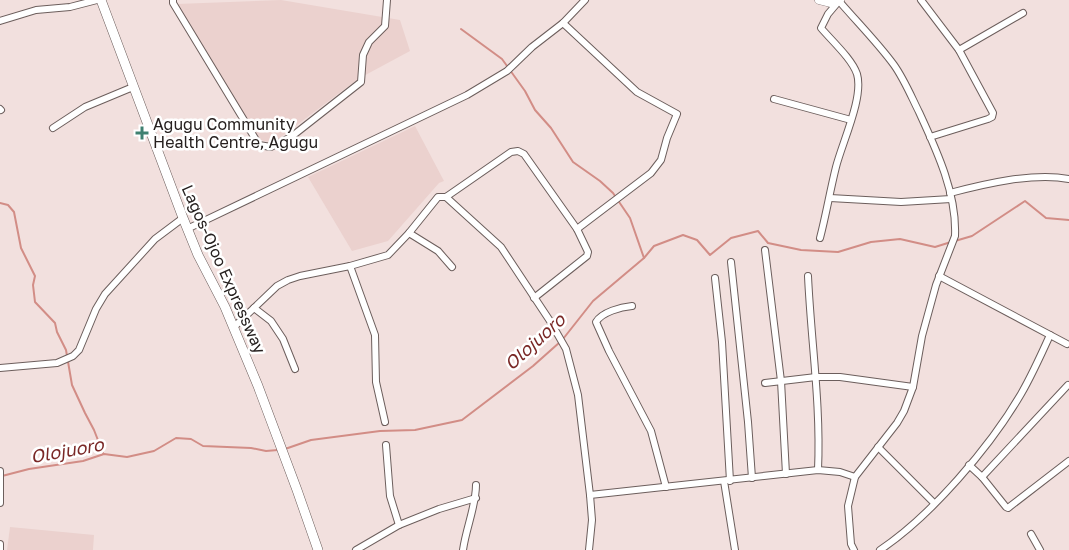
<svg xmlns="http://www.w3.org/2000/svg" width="1069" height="550" font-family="'Golos Text',sans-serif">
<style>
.built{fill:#ebd1ce}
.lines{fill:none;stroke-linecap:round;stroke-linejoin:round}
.stream{stroke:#d28d86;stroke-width:2}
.minor-casing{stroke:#6c5e5c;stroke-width:8}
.tertiary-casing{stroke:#6c5e5c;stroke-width:9}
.secondary-casing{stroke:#6c5e5c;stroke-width:10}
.minor{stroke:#fff;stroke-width:6}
.tertiary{stroke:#fff;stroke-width:8}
.secondary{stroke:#fff;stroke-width:9}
.poi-dot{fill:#3f8070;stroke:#fff;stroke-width:2}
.labels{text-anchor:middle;stroke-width:5;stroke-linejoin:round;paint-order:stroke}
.poi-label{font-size:16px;fill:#26201f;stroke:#fff;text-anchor:start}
.street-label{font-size:16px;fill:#26201f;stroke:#fff}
.water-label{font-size:18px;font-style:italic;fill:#7a2826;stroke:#fff}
</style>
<rect width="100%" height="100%" fill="#f2e0de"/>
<g class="built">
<polygon points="281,0 400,20 410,51 358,79 273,143 257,139 177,4"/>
<polygon points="415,126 444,181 439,183 388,241 352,251 308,177"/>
<polygon points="10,527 94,535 93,550 7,550"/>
</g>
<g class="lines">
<g class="stream">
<polyline points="461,29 502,59 525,91 535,110 551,128 573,162 600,181 613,193 630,218 644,258"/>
<polyline points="0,203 8,205 14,212 21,248 35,276 33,285 35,302 55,323 57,332 66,350 72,385 85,413 94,430 103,453"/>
<polyline points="955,241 972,236 1025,201 1046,218 1069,220"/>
<polyline points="563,339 593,301 644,258 654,246 683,235 697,240 710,255 731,238 758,231 768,243 801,250 838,252 871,242 900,239 935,247 951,242"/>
<polyline points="285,449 311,440 380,431 415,430 462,420 533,366 560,342"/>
<polyline points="2,476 29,469 83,461 104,454 127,457 154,451 176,438 191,439 203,446 251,448 266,451 278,450"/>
</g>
<g class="minor-casing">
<g id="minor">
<polyline points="173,0 173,3 259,145 271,147 291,137 361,82 363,55 369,42 385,26 387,0"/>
<polyline points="921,0 959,50 993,113 992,117 988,119 930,137"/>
<polyline points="0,21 36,10 70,7 97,0"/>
<polyline points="563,23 637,92 677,114 667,138 661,160 651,173 577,229"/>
<polyline points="959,50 1023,13"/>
<polyline points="774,99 851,120"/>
<polyline points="0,109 1,110"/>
<polyline points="53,128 85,107 133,87"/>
<path d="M950 193C984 184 1034 172 1069 179"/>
<polyline points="446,197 501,247 550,321 566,349 578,395 590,495 592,520 589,550"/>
<polyline points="830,198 901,202 951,199"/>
<polyline points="187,229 467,95 507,71 532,47 563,23 585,0"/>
<polyline points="409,233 438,251 452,267"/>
<path d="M820 238C826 215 830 191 836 167 842 143 864 97 857 74 852 59 832 41 821 28L828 14 839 1C857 22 877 42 894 65 904 79 911 96 919 112 936 149 957 193 955 236L936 285 922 336 913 387 904 411 897 423 855 477 848 506 851 544 854 550"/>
<polyline points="765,250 781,381 786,474"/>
<polyline points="731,262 748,422 752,478"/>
<polyline points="350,266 375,335 376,382 385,422"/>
<path d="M808 276C811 341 821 405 818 470"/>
<polyline points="939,276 1067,344"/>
<polyline points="715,278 722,342 730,481"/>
<path d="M632 306C621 307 602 312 596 322L609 351 651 431 666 487"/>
<polyline points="254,308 271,321 283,339 295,369"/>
<polyline points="234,327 277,286 288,280 300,276 350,266 388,255 409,233 438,197 446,197 511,152 518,151 524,154 577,229 588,252 587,256 534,298"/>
<polyline points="0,368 57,363 73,356 79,350 96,309 105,294 155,239 183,218"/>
<polyline points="765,383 816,377 840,377 913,387"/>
<polyline points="386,445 390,496 399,525"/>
<polyline points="878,447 934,503"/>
<polyline points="969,465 982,477 1068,385"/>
<polyline points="0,471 0,503"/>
<polyline points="982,477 1006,507 1008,508 1069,461"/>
<polyline points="724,481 735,550"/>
<polyline points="590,495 818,470 840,472 855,477"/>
<polyline points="1031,534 1040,550"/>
<polyline points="0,544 0,550"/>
<polyline points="356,550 399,525 439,509 476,498"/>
<path d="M463 550C466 528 476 506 476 485"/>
<path d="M880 550C931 516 990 447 1021 394 1032 375 1041 355 1050 335"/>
</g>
</g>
<g class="tertiary-casing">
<polyline id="tertiary" points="819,0 831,3 840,0"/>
</g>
<g class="secondary-casing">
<polyline id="secondary" points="101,0 183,218 198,255 225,307 258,386 297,490 318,550"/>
</g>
<use href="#minor" class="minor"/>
<use href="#tertiary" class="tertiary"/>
<use href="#secondary" class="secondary"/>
</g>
<path class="poi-dot" d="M139.5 125.5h5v5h5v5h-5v5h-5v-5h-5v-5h5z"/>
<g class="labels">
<g class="poi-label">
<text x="153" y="130">Agugu Community<tspan x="153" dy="18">Health Centre, Agugu</tspan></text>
</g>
<g class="street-label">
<text transform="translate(224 269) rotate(66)" y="6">Lagos-Ojoo Expressway</text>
</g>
<g class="water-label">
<text transform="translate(535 342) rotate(-42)" y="6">Olojuoro</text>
<text transform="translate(67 451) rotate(-10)" y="6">Olojuoro</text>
</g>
</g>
</svg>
